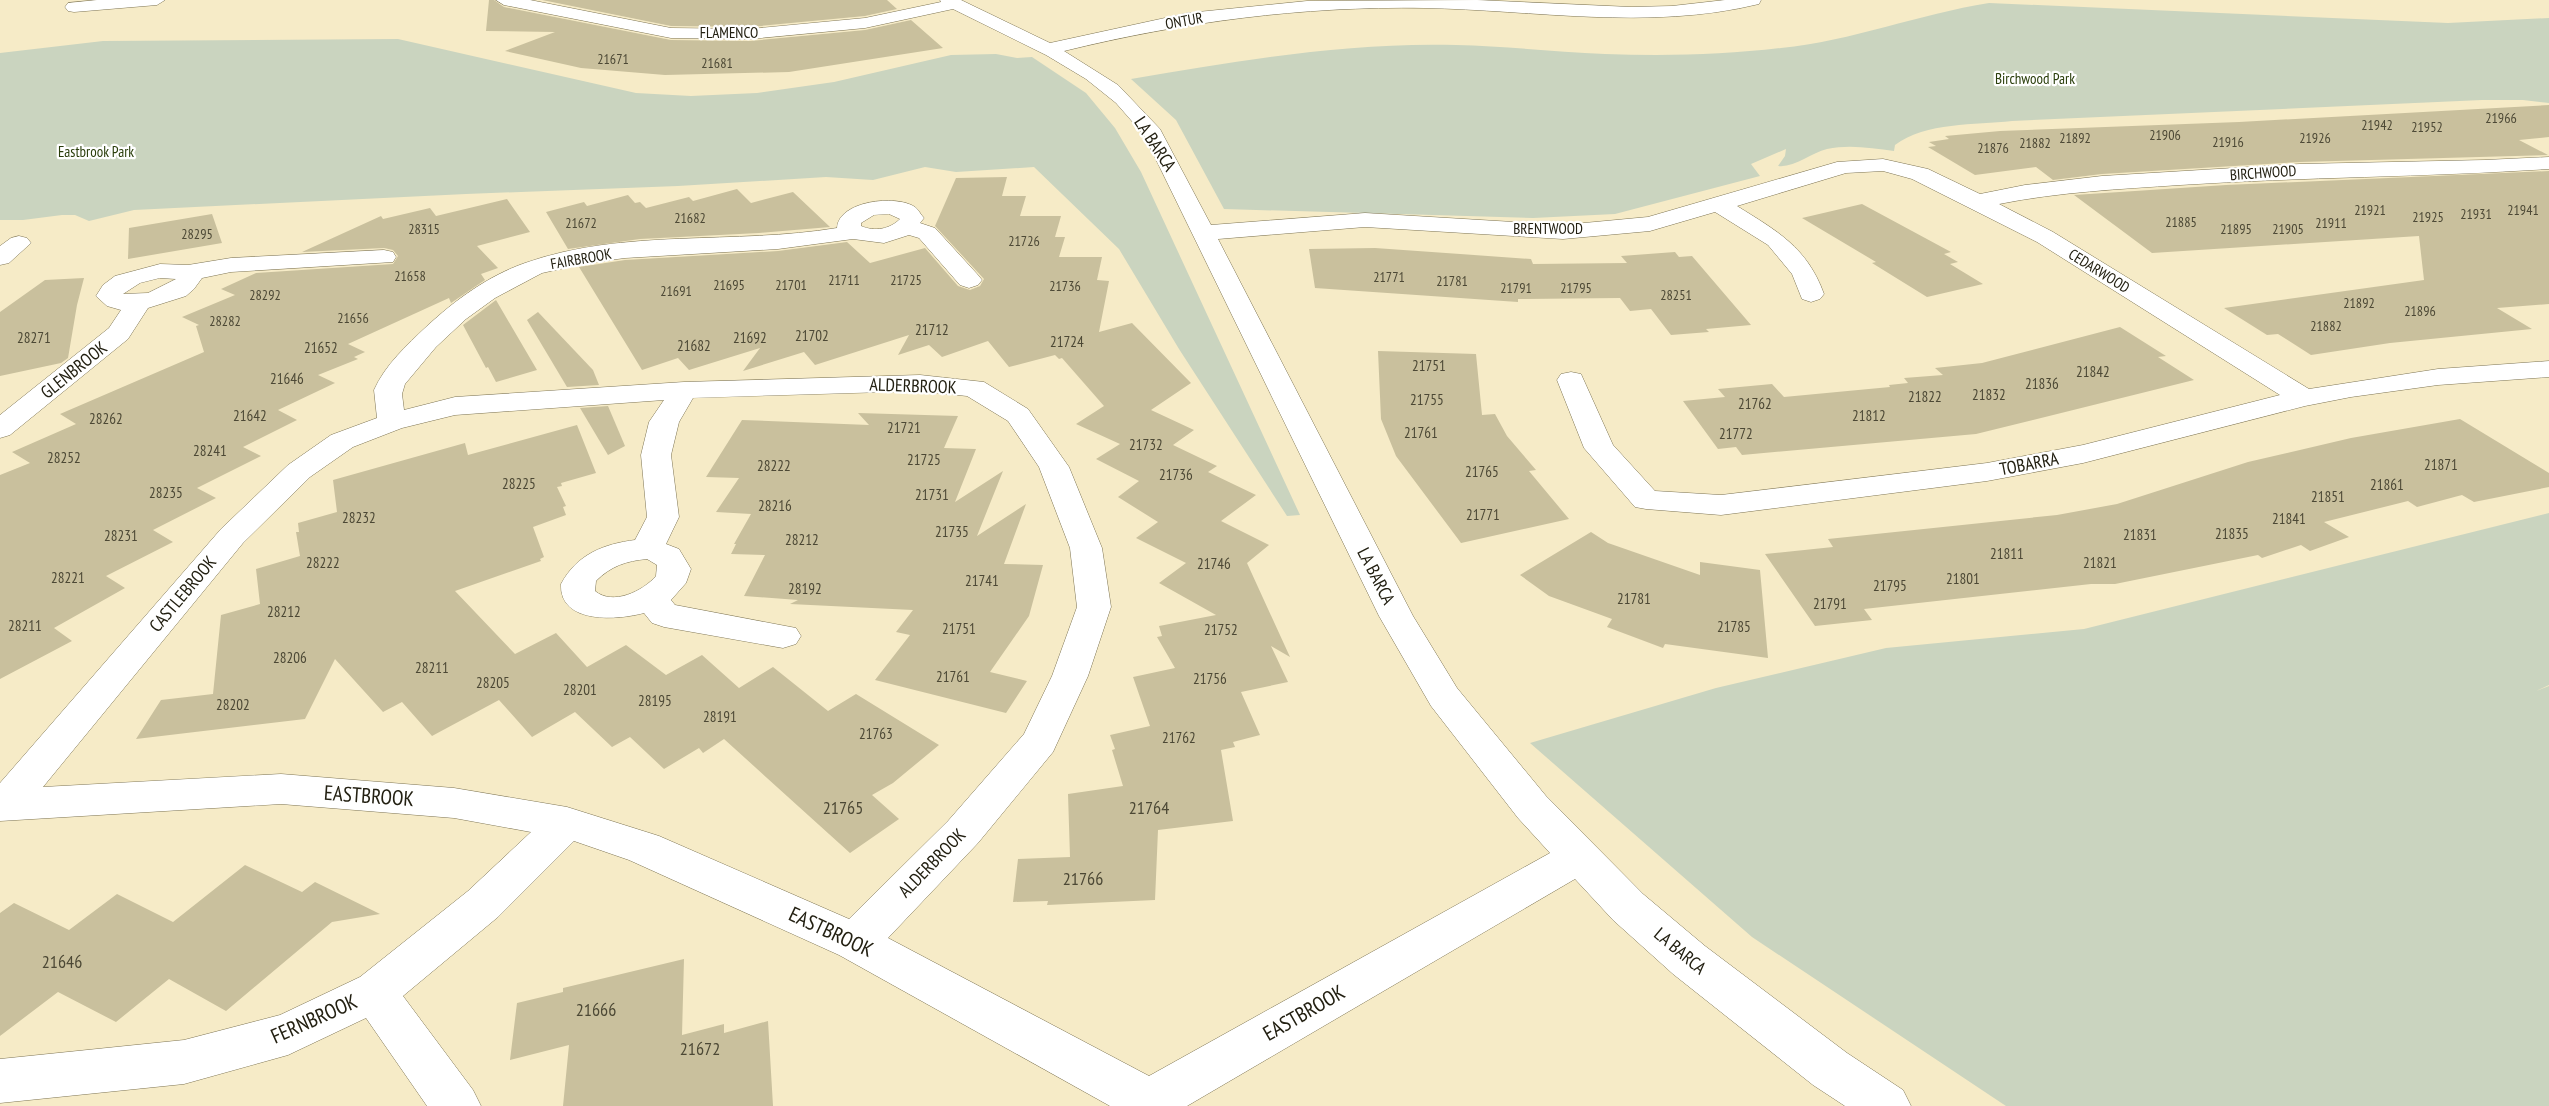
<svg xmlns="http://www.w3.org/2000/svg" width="2549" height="1106" font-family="'PT Sans Narrow',sans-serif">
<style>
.green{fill:#cad4bf}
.building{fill:#c9c09d}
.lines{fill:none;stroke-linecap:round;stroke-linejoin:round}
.minor-casing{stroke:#7e7554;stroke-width:1}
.minor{fill:#fff;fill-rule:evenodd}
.labels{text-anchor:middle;stroke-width:4.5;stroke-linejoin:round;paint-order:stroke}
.far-number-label{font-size:14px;fill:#4c4835}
.far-street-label{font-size:15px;fill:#232012;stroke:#fff}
.far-park-label{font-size:15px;fill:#2a3e0b;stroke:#fff}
.number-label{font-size:15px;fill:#4c4835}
.street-label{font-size:18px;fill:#232012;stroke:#fff}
.near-number-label{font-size:18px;fill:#4c4835}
.near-street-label{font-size:21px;fill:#232012;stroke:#fff}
</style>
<rect width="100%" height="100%" fill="#f6ebc7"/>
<g class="green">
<path d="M1989 3 2448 23 2549 18V103L2523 100H2482L2012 121C1975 125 1926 122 1895 145L1894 151C1872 148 1849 144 1827 149 1811 153 1794 168 1778 166L1785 156 1786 149 1751 164 1760 176 1615 214 1533 218 1224 209 1176 120 1131 79C1239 61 1346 42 1456 45 1505 46 1555 52 1605 54 1663 56 1724 55 1781 48 1852 41 1919 14 1989 3Z"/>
<polygon points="398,39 636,93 691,96 757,93 834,82 951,55 996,54 1017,58 1032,57 1086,93 1115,128 1141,172 1300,515 1287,516 1179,349 1119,249 1034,167 956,172 925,167 873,180 826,177 678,186 466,194 134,210 89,221 75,215 62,215 23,220 0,220 0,53 103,41"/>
<polygon points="2549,513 2549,685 2536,691 2549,686 2549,1106 2006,1106 1752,937 1530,743 1716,688 1886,648 2084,629"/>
</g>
<g class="building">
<polygon points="489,0 494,0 504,7 671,40 750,41 865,30 911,20 943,48 789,72 665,75 581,68 505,51 555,32 486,31"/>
<polygon points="542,0 887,0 897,9 865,16 750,27 671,26"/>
<polygon points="2549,105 2549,137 2519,140 2548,155 2300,162 2102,174 2053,180 2036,167 1975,175 1928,147 1936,146 1929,142 1949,139 1945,136 2000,131 2239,122"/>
<polygon points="2549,171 2549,304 2497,308 2532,329 2390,343 2311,355 2278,334 2267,335 2224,308 2424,280 2419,236 2152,253 2074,195 2226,185"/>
<polygon points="1007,177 1002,196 1026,196 1020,216 1061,216 1055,237 1065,237 1059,257 1102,257 1097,280 1109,281 1099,332 1132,323 1191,383 1151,410 1194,430 1173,445 1217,466 1208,472 1256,495 1221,521 1269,545 1247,563 1290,657 1271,646 1288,682 1241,692 1260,735 1233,742 1235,747 1221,750 1233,821 1158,830 1155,900 1047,905 1048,901 1013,902 1018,859 1070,857 1068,794 1123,786 1112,750 1115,749 1110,735 1150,726 1133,677 1175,668 1157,637 1162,636 1159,626 1216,615 1159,583 1186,563 1136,538 1158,522 1118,497 1139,481 1096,459 1120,444 1076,424 1104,406 1062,358 1059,359 1055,355 1009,367 988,341 942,357 929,345 898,355 909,335 815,365 804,352 743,371 760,348 689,370 678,358 642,370 579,267 625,260 778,251 847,242 870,263 925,248 958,286 970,290 980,286 984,279 935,226 956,178"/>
<polygon points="737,189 751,203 793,192 830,227 759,233 640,239 568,249 546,212 584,202 587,206 628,195 635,203 640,202 646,208 689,197 693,201"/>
<polygon points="507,199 530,232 477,246 498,268 481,274 485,280 451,303 449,298 348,344 365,352 354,357 358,359 318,375 335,383 278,410 297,420 243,447 261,456 197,488 216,498 153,530 173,542 106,576 125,588 54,628 72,641 0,679 0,475 30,463 12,452 76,424 60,414 204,352 196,326 199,325 182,317 235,295 221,289 256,273 393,264 398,256 393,250 384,248 302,252 381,216 383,219 430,208 436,216"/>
<polygon points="1862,204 1951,252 1944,254 1958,262 1950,264 1983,284 1927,297 1872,263 1876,262 1802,218"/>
<polygon points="212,214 222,243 128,259 129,228"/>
<polygon points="1375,248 1531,259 1533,264 1627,263 1621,256 1675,252 1679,257 1692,256 1751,325 1706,329 1709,332 1671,335 1651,309 1630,311 1620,298 1518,299 1518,302 1315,288 1309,249"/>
<polygon points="84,278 77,305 68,358 61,363 0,376 0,312 45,280"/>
<polygon points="496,300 537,370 496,382 488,367 486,368 463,325"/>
<polygon points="538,312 593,370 599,385 567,387 527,320"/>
<polygon points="2120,327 2166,356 2158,357 2194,380 1976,434 1742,455 1736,447 1718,449 1683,401 1725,397 1718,389 1772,384 1784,397 1890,387 1889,385 1908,383 1904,378 1943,375 1935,368 1982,363"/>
<polygon points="1378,351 1476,354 1482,415 1495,414 1507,436 1536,470 1529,471 1569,519 1461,543 1396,456 1381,419"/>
<polygon points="608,406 625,446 608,455 580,408"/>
<polygon points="858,413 958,416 944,448 976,449 955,502 1003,471 977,536 1026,504 1004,564 1043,565 1029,616 990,672 1027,681 1006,713 875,680 910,635 896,632 913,610 790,604 798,600 744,596 765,555 731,554 736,544 734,544 751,514 716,512 739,478 706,477 742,420 869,425"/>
<polygon points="2460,419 2549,473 2549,487 2474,502 2462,495 2417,507 2408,501 2324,522 2349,537 2310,551 2301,545 2262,558 2258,555 2115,584 2091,584 1864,609 1872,620 1815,626 1765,554 1833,547 1828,539 2057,515 2117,504 2248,462 2351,438"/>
<polygon points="577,425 596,473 561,483 562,486 557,487 566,506 563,507 566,515 533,527 544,557 540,559 541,561 455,591 515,654 556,633 587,667 626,645 666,675 702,655 739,688 773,667 828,711 856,694 939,745 893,783 872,795 899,819 850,853 724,739 703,753 699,748 664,769 630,737 612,747 575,712 532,737 499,700 432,736 402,702 383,712 335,659 305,719 136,739 161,700 213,694 221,615 260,604 256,569 300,556 296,532 299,532 298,523 337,512 333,480 465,443 468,455"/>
<polygon points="1591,532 1608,543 1700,575 1700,562 1760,570 1768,658 1665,644 1663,648 1607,627 1612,619 1549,596 1520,575"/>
<polygon points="245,865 302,892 315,882 380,914 332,922 226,1011 169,979 116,1022 58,992 0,1036 0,913 14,903 69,930 117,894 173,922"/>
<polygon points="684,959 682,1035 724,1024 724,1033 768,1021 773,1106 563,1106 569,1045 510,1060 517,1003 563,992 563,988"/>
</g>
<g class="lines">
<g class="minor-casing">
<g id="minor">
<polygon points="97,0 165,0 157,5 74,12 68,11 65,7 68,3"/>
<path d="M496 0H530L671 28 750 29 865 18 941 2 940 0H961L1050 43 1188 13 1307 1 1477 0 1631 7 1672 6 1725 0H1761L1759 4C1649 31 1535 10 1424 8 1302 6 1183 22 1064 51L1118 85 1160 129 1211 225 1365 213 1563 225 1648 217 1837 162 1883 159 1928 169 1980 194 2025 185 2102 176 2300 164 2485 160 2549 157V169C2426 177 2303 177 2180 185 2120 189 2059 192 1999 204L2053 232 2309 389 2438 369 2549 361V377L2438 385 2351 397 2305 406 2083 463 1987 481 1721 515 1646 509 1635 507 1584 448 1557 380 1561 374 1571 372 1581 374 1613 445 1655 491 1721 495 1987 463 2083 445 2280 395 2037 242 1912 179 1883 171 1846 173 1737 206C1777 231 1807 247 1824 294L1820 299 1811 302 1802 299 1792 274 1768 245 1715 212 1650 231 1563 239 1365 227 1218 239 1413 616 1457 688 1546 796 1643 894 1705 946 1847 1053 1903 1090 1911 1106H1845L1813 1085 1673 974 1613 920 1575 879 1187 1106H1110L839 955 629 860 574 841 498 917 403 996 473 1090 481 1106H427L366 1018 288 1055 184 1084 0 1103V1059L184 1040 280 1015 360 977 468 891 531 832 454 818 281 804 0 821V783L221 529 288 465 331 435 377 418 374 390C385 365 407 345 426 327 455 300 488 276 525 263 624 228 735 245 837 228 838 201 896 194 915 207 918 209 921 215 924 218L920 223 935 228 978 275 982 280 978 285 969 288 960 285 919 238 909 235 884 243 853 239 778 249 625 258 587 263 542 273 495 298 466 319 436 347 405 384 402 394 404 410 455 397 684 382 920 375 984 382 1028 409 1069 467 1102 548 1111 607 1088 676 1053 752 978 843 888 938 1149 1076 1550 853 1518 818 1431 706 1379 616 1144 135 1116 103 1086 79 1046 55 953 9 865 28 750 39 671 38 504 5ZM889 214 900 219C890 229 875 232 861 226V223L874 215ZM920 391 967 396 1008 421 1039 467 1070 548 1077 607 1052 676 1024 734 948 821 849 919 659 836 567 807 454 788 281 774 43 787 243 543 310 477 353 447 402 428 455 415 664 400 649 422 641 455 647 517 635 540C604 544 577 554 561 584 559 625 619 620 644 613L652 623 664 627 783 648 796 644 801 636 796 628 675 605 671 600 686 583 691 569 679 549 666 544 679 517 671 455 679 422 693 398ZM647 559 657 565 656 576C643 591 613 606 595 591L596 581C611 566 626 561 647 559Z"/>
<polygon points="19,236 27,238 31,243 9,263 0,265 0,246 11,238"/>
<path d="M384 250 393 252 396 257 393 262 231 272 202 278 194 289 186 296 148 308 128 339 10 435 0 438V415L109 328 121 310 107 306 96 296 103 285 115 276 160 264 188 265 231 258ZM160 278 176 279 148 293 123 294 140 283Z"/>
</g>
</g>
<use href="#minor" class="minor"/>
</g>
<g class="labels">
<g class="far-number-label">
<text x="613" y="64">21671</text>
<text x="717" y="68">21681</text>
<text x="2501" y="123">21966</text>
<text x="2377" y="130">21942</text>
<text x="2427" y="132">21952</text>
<text x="2165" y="140">21906</text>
<text x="2075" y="143">21892</text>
<text x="2315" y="143">21926</text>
<text x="2228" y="147">21916</text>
<text x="2035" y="148">21882</text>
<text x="1993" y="153">21876</text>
<text x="2370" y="215">21921</text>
<text x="2523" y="215">21941</text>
<text x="2476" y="219">21931</text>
<text x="2428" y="222">21925</text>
<text x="690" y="223">21682</text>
<text x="2181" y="227">21885</text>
<text x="581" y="228">21672</text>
<text x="2331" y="228">21911</text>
<text x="424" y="234">28315</text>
<text x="2236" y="234">21895</text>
<text x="2288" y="234">21905</text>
<text x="197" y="239">28295</text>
<text x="1024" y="246">21726</text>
<text x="410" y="281">21658</text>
<text x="1389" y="282">21771</text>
<text x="844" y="285">21711</text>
<text x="906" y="285">21725</text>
<text x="1452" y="286">21781</text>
<text x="729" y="290">21695</text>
<text x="791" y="290">21701</text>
<text x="1065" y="291">21736</text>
<text x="1516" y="293">21791</text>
<text x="1576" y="293">21795</text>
<text x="676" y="296">21691</text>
<text x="265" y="300">28292</text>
<text x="1676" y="300">28251</text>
<text x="2359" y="308">21892</text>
<text x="2420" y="316">21896</text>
<text x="353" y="323">21656</text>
<text x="225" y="326">28282</text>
<text x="2326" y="331">21882</text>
</g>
<g class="far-street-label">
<text transform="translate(1184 21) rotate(-10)" y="5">ONTUR</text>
<text x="729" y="38">FLAMENCO</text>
<text transform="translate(2263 173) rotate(-4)" y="5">BIRCHWOOD</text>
<text x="1548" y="234">BRENTWOOD</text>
<text transform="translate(581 259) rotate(-10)" y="5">FAIRBROOK</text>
<text transform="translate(2099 271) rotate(32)" y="5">CEDARWOOD</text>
</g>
<g class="far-park-label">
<text x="2035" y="84">Birchwood Park</text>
<text x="96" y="157">Eastbrook Park</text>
</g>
<g class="number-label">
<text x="932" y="335">21712</text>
<text x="812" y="341">21702</text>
<text x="34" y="343">28271</text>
<text x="750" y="343">21692</text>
<text x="1067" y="347">21724</text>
<text x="694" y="351">21682</text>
<text x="321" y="353">21652</text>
<text x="1429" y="371">21751</text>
<text x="2093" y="377">21842</text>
<text x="287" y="384">21646</text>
<text x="2042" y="389">21836</text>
<text x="1989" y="400">21832</text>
<text x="1925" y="402">21822</text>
<text x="1427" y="405">21755</text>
<text x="1755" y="409">21762</text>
<text x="250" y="421">21642</text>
<text x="1869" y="421">21812</text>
<text x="106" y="424">28262</text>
<text x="904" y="433">21721</text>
<text x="1421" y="438">21761</text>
<text x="1736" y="439">21772</text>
<text x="1146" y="450">21732</text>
<text x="210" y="456">28241</text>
<text x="64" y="463">28252</text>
<text x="924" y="465">21725</text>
<text x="2441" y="470">21871</text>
<text x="774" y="471">28222</text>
<text x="1482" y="477">21765</text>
<text x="1176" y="480">21736</text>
<text x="519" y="489">28225</text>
<text x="2387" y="490">21861</text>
<text x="166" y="498">28235</text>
<text x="932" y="500">21731</text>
<text x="2328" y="502">21851</text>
<text x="775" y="511">28216</text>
<text x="1483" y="520">21771</text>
<text x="359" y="523">28232</text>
<text x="2289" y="524">21841</text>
<text x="952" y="537">21735</text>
<text x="2232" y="539">21835</text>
<text x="2140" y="540">21831</text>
<text x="121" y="541">28231</text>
<text x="802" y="545">28212</text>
<text x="2007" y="559">21811</text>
<text x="323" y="568">28222</text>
<text x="2100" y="568">21821</text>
<text x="1214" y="569">21746</text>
<text x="68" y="583">28221</text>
<text x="1963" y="584">21801</text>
<text x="982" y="586">21741</text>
<text x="1890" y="591">21795</text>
<text x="805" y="594">28192</text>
<text x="1634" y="604">21781</text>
<text x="1830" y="609">21791</text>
<text x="284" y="617">28212</text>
<text x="25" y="631">28211</text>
<text x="1734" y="632">21785</text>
<text x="959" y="634">21751</text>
<text x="1221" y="635">21752</text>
<text x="290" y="663">28206</text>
<text x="432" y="673">28211</text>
<text x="953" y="682">21761</text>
<text x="1210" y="684">21756</text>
<text x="493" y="688">28205</text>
<text x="580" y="695">28201</text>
<text x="655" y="706">28195</text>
<text x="233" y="710">28202</text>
<text x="720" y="722">28191</text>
<text x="876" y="739">21763</text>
<text x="1179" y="743">21762</text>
</g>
<g class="street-label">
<text transform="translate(1155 144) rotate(57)" y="6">LA BARCA</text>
<text transform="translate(74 370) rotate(-39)" y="6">GLENBROOK</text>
<text transform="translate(913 386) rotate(2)" y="6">ALDERBROOK</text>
<text transform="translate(2029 464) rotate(-11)" y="6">TOBARRA</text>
<text transform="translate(1376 576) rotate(63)" y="6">LA BARCA</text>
<text transform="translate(183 594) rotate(-50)" y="6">CASTLEBROOK</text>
<text transform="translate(932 863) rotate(-46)" y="6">ALDERBROOK</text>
<text transform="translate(1680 951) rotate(40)" y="6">LA BARCA</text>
</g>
<g class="near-number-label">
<text x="843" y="814">21765</text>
<text x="1149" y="814">21764</text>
<text x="1083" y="885">21766</text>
<text x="62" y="968">21646</text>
<text x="596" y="1016">21666</text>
<text x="700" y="1055">21672</text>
</g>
<g class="near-street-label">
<text transform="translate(369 796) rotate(4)" y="7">EASTBROOK</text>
<text transform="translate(831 932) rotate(25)" y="7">EASTBROOK</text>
<text transform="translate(1304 1013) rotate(-30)" y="7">EASTBROOK</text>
<text transform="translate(314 1019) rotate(-24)" y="7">FERNBROOK</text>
</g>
</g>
</svg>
